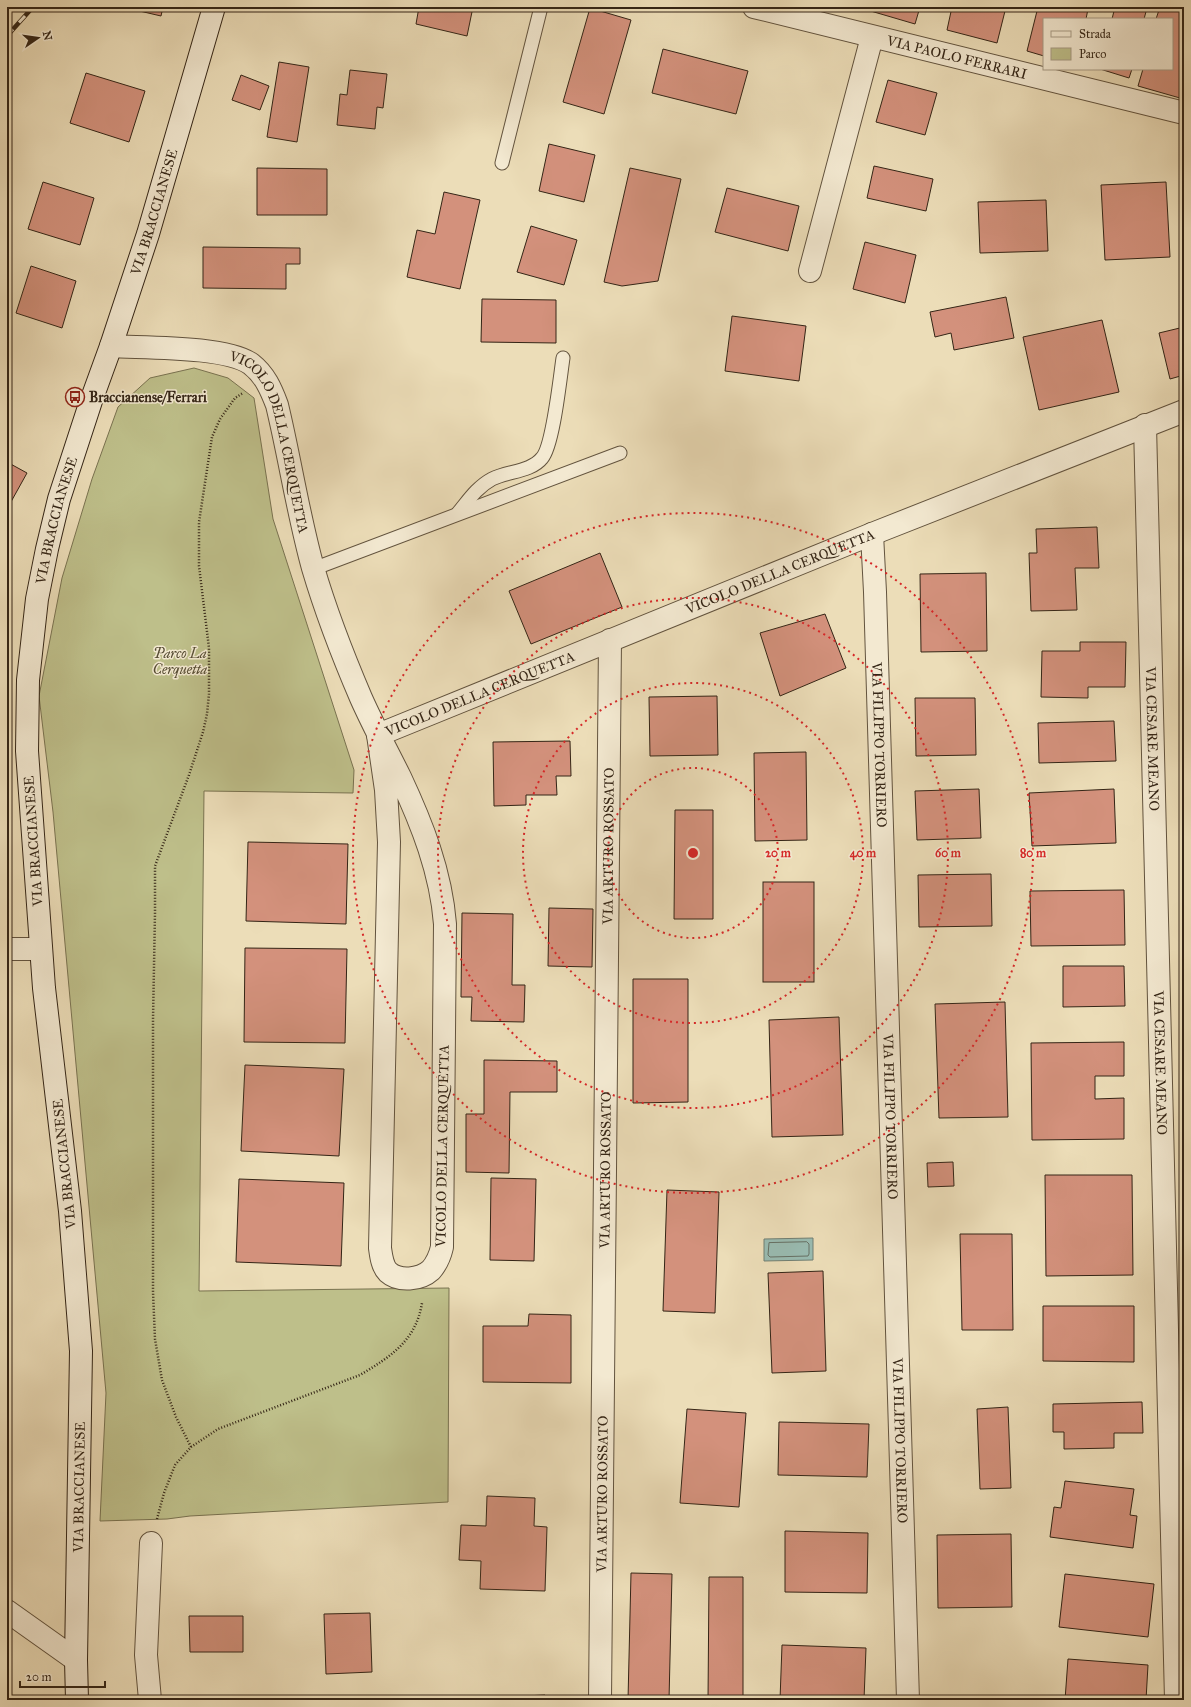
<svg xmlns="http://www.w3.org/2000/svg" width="1191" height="1707" font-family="'IM FELL Great Primer',serif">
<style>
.green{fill:#bebf8a;stroke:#797250}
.water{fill:#99bbb1;stroke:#717f73}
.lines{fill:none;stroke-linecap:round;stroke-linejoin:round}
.shore{stroke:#667064;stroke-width:1}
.building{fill:#d3917c;stroke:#342516}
.lane-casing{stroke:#62533e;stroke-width:15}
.street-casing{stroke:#62533e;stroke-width:24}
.secondary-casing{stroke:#342516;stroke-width:24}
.path{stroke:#342516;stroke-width:2.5;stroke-dasharray:1 2;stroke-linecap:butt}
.lane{stroke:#f3e9d1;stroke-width:13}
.street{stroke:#f3e9d1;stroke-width:22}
.secondary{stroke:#f3e9d1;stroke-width:22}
.rail-casing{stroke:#342516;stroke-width:4.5}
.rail{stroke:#f3e9d1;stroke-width:3;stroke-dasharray:9;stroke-linecap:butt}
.ring{fill:none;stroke:#d62828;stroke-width:2;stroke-dasharray:2 4}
.labels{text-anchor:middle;stroke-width:3;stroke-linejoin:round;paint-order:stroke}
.street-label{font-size:14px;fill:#342516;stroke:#f3e9d1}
.poi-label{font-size:14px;font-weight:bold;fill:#342516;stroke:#f3e9d1;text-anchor:start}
.park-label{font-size:14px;font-style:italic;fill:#564c33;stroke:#f3e9d1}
.centre{fill:#d62828;stroke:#f3e9d1;stroke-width:2}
.ring-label{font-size:12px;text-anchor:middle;font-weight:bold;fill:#d62828;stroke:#f3e9d1;stroke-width:3;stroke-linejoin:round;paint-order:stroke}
</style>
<rect width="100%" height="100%" fill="#ecddb8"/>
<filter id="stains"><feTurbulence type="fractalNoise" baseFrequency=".005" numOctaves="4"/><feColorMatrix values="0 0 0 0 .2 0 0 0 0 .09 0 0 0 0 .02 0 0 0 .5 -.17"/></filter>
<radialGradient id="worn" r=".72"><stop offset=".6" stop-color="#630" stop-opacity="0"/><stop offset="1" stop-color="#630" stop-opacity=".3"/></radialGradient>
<polygon class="green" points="194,368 228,378 254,398 273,519 354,770 353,793 204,791 199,1291 449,1288 448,1502 190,1516 167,1519 100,1521 106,1393 53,812 39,696 62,578 92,479 118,407 150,378"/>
<polygon class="water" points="813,1238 813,1260 764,1261 764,1239"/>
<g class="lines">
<polygon class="shore" points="807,1242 809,1244 809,1254 808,1256 770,1257 768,1255 769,1243"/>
</g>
<g class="building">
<polygon points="131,7 163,7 161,16 131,9"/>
<polygon points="419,7 473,7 467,36 416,24"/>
<polygon points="857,7 920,7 915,24"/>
<polygon points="952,7 1006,7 997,43 947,30"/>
<polygon points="1038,7 1079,7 1088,9 1086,19 1044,19 1044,56 1027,51"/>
<polygon points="1115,7 1143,7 1147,8 1144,19 1112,19"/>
<polygon points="1160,7 1184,7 1184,83 1180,98 1138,86 1143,69 1172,69 1172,19 1156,19"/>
<polygon points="590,8 631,20 604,114 563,102"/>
<polygon points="663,49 748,71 736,114 652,93"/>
<polygon points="279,62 309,67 297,142 267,137"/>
<polygon points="1100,69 1132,69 1129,78"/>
<polygon points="350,70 387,74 383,108 377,107 375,129 337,125 340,94 347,95"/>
<polygon points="86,73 145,91 129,142 70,123"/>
<polygon points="241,75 269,86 260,110 232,100"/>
<polygon points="888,80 937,93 925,135 876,122"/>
<polygon points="549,144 595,155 584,202 539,191"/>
<polygon points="874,166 933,179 926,211 867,198"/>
<polygon points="257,168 327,169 327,215 257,215"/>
<polygon points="630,168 681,179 658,281 622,286 604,282"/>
<polygon points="43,182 94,198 80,245 28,229"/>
<polygon points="1166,182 1170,257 1105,260 1101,185"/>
<polygon points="727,188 799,206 788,251 715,232"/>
<polygon points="444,192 480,200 460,289 407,277 417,230 435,234"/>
<polygon points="1046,200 1048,251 980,253 978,202"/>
<polygon points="531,226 577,240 564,285 517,272"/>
<polygon points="865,242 916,255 905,303 853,289"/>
<polygon points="203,247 300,248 300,264 286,264 286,289 203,288"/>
<polygon points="31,266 76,281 62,328 16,313"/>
<polygon points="1006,297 1014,338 954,350 951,333 935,337 930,312"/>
<polygon points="482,299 556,300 556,343 481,342"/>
<polygon points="732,316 806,326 799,381 725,371"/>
<polygon points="1102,320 1119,392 1039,410 1023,337"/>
<polygon points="1184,327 1184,375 1170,379 1159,333"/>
<polygon points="7,462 27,473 7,509"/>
<polygon points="1097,527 1099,568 1075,568 1077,610 1031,611 1029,553 1037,553 1036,529"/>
<polygon points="600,553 622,607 531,644 509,591"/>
<polygon points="986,573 987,651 921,652 920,574"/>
<polygon points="825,614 846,668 780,696 760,633"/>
<polygon points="1080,642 1126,642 1125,687 1088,687 1088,698 1041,697 1042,651 1080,651"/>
<polygon points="717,696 718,755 650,756 649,697"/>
<polygon points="915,698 975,698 976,755 916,756"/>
<polygon points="1114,721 1116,761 1039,763 1038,723"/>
<polygon points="570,741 571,776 556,776 557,795 526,795 526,805 494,806 493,742"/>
<polygon points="806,752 807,840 755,841 754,753"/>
<polygon points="979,789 981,838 917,840 915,791"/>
<polygon points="1114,789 1116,843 1032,846 1029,793"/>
<polygon points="675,810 713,810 713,919 674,919"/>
<polygon points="248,842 348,844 346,924 246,921"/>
<polygon points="991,874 992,926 919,927 918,875"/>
<rect x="763" y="882" width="51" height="100"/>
<polygon points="1124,890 1125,945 1031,946 1030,891"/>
<polygon points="549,908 593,909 592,967 548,966"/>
<polygon points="462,913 513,914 512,985 525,985 524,1022 471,1021 472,997 461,997"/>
<polygon points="245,948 347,949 345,1043 244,1042"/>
<polygon points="1063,966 1124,966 1125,1006 1063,1007"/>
<polygon points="633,979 688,979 688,1102 633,1103"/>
<polygon points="1005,1002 1008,1117 939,1118 935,1004"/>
<polygon points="839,1017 843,1135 772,1137 769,1020"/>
<polygon points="1124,1042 1124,1076 1095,1076 1095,1099 1124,1098 1124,1139 1032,1140 1031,1043"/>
<polygon points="484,1060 557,1061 557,1092 510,1092 509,1173 466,1172 466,1114 484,1114"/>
<polygon points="245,1065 344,1069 339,1156 241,1151"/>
<polygon points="953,1162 954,1186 928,1187 927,1163"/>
<polygon points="1045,1175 1132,1175 1133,1275 1046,1276"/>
<polygon points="491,1178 536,1179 534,1261 490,1260"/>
<polygon points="239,1179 344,1183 341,1266 236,1262"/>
<polygon points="667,1190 719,1192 715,1313 663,1311"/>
<polygon points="960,1234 1012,1234 1013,1330 962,1330"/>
<polygon points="823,1271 826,1371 772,1373 768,1273"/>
<polygon points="1043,1306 1134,1306 1134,1362 1043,1361"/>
<polygon points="529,1314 571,1315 571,1383 483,1382 483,1326 528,1326"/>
<polygon points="1142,1402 1143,1433 1114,1433 1114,1448 1064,1449 1064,1432 1053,1432 1053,1404"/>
<polygon points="1008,1407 1011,1488 980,1489 977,1409"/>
<polygon points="687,1409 746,1413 739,1507 680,1503"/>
<polygon points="779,1422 869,1424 867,1477 778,1475"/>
<polygon points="1065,1481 1134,1489 1130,1515 1137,1516 1133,1548 1050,1537 1054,1507 1061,1508"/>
<polygon points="487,1496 535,1498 534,1526 547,1527 545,1591 480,1589 481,1561 459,1560 461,1525 486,1526"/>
<polygon points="785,1531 868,1533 867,1593 785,1592"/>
<polygon points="1011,1534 1012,1607 938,1608 937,1535"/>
<polygon points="631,1573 672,1574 669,1700 628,1700"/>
<polygon points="1065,1574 1154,1584 1148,1637 1059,1627"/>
<polygon points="709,1577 743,1577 743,1700 708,1700"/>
<polygon points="370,1613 372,1672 326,1674 324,1614"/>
<polygon points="189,1616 243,1616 243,1652 190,1652"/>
<polygon points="782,1645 866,1648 864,1700 780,1700"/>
<polygon points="1068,1659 1148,1665 1146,1700 1065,1700"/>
<polygon points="545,1695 545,1700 482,1700 482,1698"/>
<polygon points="268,1696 268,1700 205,1700"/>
</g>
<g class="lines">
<g class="lane-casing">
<g id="lane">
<polyline points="502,163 541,7"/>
<path d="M458 513C468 501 477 487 492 479 507 471 531 472 542 458 553 446 560 378 563 358"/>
<polyline points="313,569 620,453"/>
</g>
</g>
<g class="street-casing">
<g id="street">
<path id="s1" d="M754 7 1184 113"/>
<polyline points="810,271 872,37"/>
<path id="s2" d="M111 346C145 348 226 346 251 364 265 375 271 389 277 405 290 459 298 514 313 568 326 612 343 656 361 698 373 725 387 751 400 777 422 824 441 872 445 924L442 1247C440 1256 437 1263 431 1270 420 1280 399 1282 388 1272 382 1266 381 1255 380 1248L389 842 386 790 378 735"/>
<path id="s3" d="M1145 425 1176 1700"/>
<path id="s4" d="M872 534 875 592 908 1700"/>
<path id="s5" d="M378 735 872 534 1184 411"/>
<polyline points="7,949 41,949"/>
<polyline points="7,1611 76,1660"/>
<polyline points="150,1700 146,1655 151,1543"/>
<path id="s6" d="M600 1700 610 640"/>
</g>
</g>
<g class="secondary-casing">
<g id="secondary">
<path id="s7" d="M77 1700 76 1660 81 1351 70 1211 44 988 27 751 28 680 37 599 47 549 59 499 91 401 111 346 148 234 214 7"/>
</g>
</g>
<g class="path">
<polyline points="191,1447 176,1417 162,1380 155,1339 153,1292 153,1020 155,913 155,866 189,775 203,732 207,714 209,694 209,648 199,566 199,522 212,437 220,419 235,398 243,393"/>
<path d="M157 1519 164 1493 175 1465 191 1447 218 1429 360 1375C390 1357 416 1341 422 1303"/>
</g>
<use href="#lane" class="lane"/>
<use href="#street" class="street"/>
<use href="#secondary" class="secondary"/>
<g class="rail-casing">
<g id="rail">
<polyline points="7,14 13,7"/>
<polyline points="7,36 33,7"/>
</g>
</g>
<use href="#rail" class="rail"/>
</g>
<g class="ring">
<circle cx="693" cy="853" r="85"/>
<circle cx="693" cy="853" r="170"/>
<circle cx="693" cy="853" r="255"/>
<circle cx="693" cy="853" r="340"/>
</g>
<defs>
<g id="bus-ring" transform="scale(1)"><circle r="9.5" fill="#f3e9d1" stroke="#8f2418" stroke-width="1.5"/><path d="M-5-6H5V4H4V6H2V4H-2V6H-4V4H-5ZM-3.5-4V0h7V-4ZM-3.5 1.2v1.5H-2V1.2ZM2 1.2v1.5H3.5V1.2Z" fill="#8f2418"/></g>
</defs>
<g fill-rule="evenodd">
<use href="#bus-ring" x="75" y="397"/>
</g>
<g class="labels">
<g class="street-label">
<text dy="5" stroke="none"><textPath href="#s1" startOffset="209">VIA PAOLO FERRARI</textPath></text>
<text dy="5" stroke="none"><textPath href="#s7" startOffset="1509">VIA BRACCIANESE</textPath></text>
<text dy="5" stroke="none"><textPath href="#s2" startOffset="221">VICOLO DELLA CERQUETTA</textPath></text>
<text dy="5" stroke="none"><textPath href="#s7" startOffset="1185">VIA BRACCIANESE</textPath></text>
<text dy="5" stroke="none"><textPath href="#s5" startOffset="434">VICOLO DELLA CERQUETTA</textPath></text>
<text dy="5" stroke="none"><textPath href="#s5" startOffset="110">VICOLO DELLA CERQUETTA</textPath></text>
<text dy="5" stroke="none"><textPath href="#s3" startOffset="314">VIA CESARE MEANO</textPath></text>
<text dy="5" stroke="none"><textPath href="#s4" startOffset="211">VIA FILIPPO TORRIERO</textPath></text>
<text transform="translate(33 841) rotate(-94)" y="5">VIA BRACCIANESE</text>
<text dy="5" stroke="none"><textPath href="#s6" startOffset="854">VIA ARTURO ROSSATO</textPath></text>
<text dy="5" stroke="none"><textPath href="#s3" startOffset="638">VIA CESARE MEANO</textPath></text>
<text dy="5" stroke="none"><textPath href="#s4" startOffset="583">VIA FILIPPO TORRIERO</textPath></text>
<text transform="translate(442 1146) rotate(-89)" y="5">VICOLO DELLA CERQUETTA</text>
<text transform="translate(64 1164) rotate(-96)" y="5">VIA BRACCIANESE</text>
<text dy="5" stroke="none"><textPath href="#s6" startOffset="530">VIA ARTURO ROSSATO</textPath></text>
<text dy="5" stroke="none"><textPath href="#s4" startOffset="907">VIA FILIPPO TORRIERO</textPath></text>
<text dy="5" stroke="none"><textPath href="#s7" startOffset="213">VIA BRACCIANESE</textPath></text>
<text dy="5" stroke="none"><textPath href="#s6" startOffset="206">VIA ARTURO ROSSATO</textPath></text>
</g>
<g class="poi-label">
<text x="89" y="402">Braccianense/Ferrari</text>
</g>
<g class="park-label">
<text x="180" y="658">Parco La<tspan x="180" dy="16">Cerquetta</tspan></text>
</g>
</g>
<circle cx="693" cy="853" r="6" class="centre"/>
<g class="ring-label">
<text x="778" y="857">20 m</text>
<text x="863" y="857">40 m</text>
<text x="948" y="857">60 m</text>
<text x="1033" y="857">80 m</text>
</g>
<rect width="1191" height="1707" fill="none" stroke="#ecddb8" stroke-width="24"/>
<rect x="8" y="8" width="1175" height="1691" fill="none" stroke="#342516" stroke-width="2"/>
<rect x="12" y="12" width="1167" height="1683" fill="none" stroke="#342516"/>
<rect x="1043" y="18" width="130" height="52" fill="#f3e9d1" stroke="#a79b86"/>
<rect x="1051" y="31" width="20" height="6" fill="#f3e9d1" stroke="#a79b86"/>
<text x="1079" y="38" font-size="12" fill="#342516">Strada</text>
<rect x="1051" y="48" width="20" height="12" fill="#bebf8a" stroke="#a79b86"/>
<text x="1079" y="58" font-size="12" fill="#342516">Parco</text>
<g transform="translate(38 38) rotate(77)" stroke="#f3e9d1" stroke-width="3" paint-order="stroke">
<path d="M0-3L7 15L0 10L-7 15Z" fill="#342516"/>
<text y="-6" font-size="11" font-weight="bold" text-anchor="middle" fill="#342516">N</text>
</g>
<path d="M20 1681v6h85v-6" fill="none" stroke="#342516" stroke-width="2"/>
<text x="26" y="1681" font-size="12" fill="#342516" stroke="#f3e9d1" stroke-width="3" paint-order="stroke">20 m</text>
<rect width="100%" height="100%" filter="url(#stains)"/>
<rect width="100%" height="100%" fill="url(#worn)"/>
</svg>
